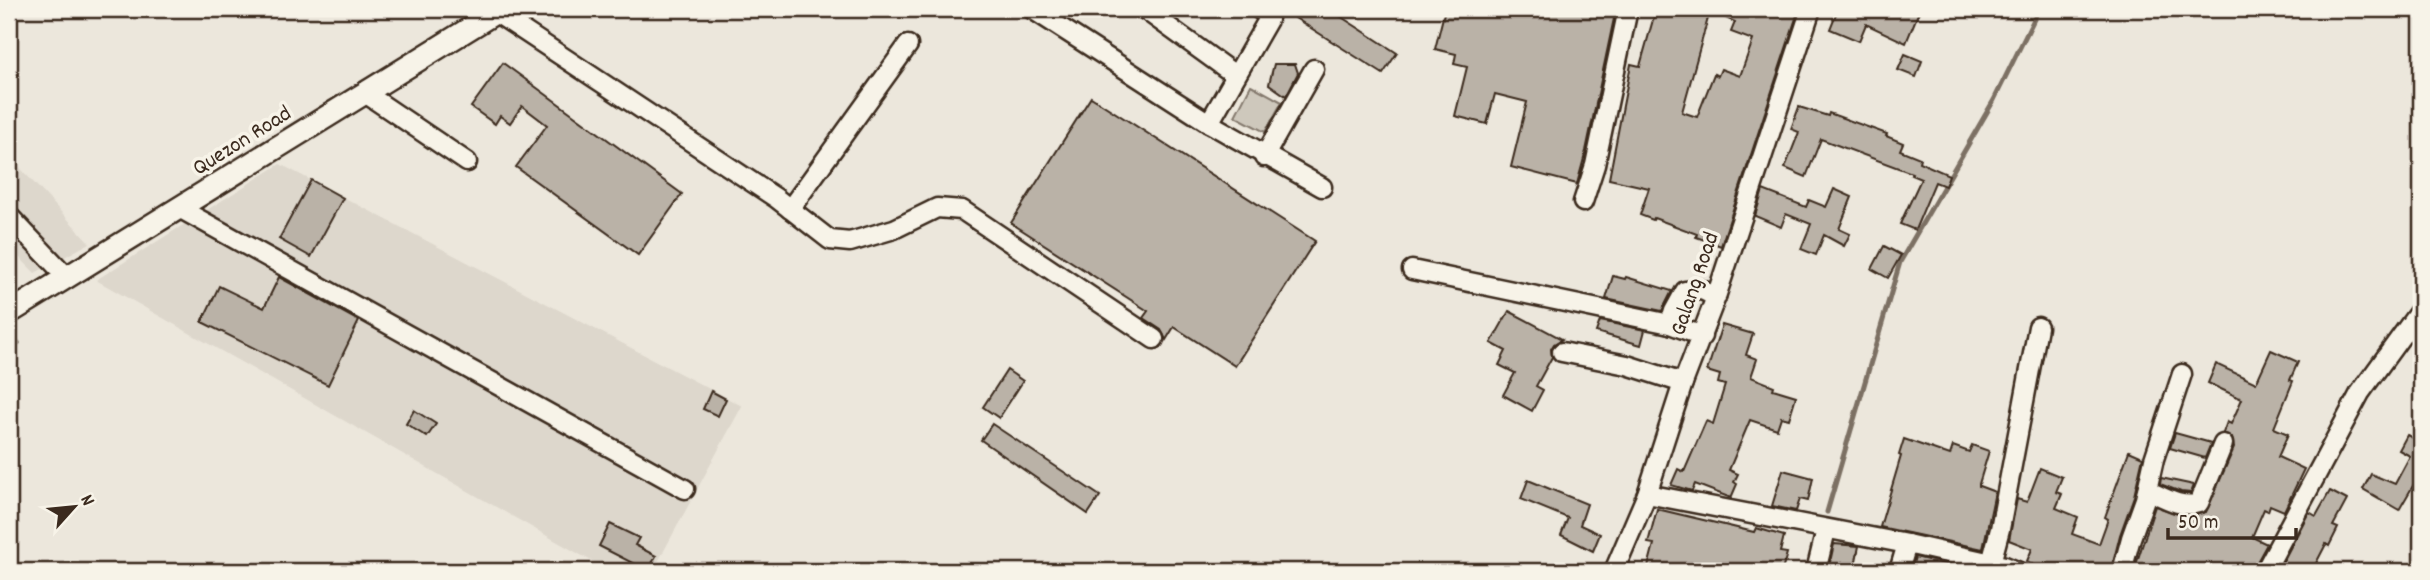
<svg xmlns="http://www.w3.org/2000/svg" width="2430" height="580" font-family="Dekko,sans-serif">
<style>
.built{fill:#ddd7cc}
.green{fill:#cec8bc;stroke:#84796d;stroke-width:2}
.lines{fill:none;stroke-linecap:round;stroke-linejoin:round}
.stream{stroke:#7c7064;stroke-width:5}
.building{fill:#bab2a7;stroke:#3b2a1e;stroke-width:2;fill-rule:evenodd}
.minor-casing{stroke:#3b2a1e;stroke-width:23}
.major-casing{stroke:#3b2a1e;stroke-width:26}
.minor{stroke:#f7f3e8;stroke-width:18}
.major{stroke:#f7f3e8;stroke-width:21}
.labels{text-anchor:middle;stroke-width:7;stroke-linejoin:round;paint-order:stroke}
.street-label{font-size:23px;fill:#3b2a1e;stroke:#f7f3e8}
</style>
<rect width="100%" height="100%" fill="#ece7dc"/>
<filter id="ink" filterUnits="userSpaceOnUse"><feTurbulence type="fractalNoise" baseFrequency=".0143" numOctaves="2"/><feDisplacementMap in="SourceGraphic" scale="14" xChannelSelector="R" yChannelSelector="G"/><feConvolveMatrix kernelMatrix="1 2 1 2 8 2 1 2 1" color-interpolation-filters="sRGB"/></filter>
<g filter="url(#ink)">
<g class="built">
<polygon points="9,156 90,243 35,273 9,247"/>
<polygon points="280,164 742,406 653,571 609,571 96,280"/>
</g>
<polygon class="green" points="1251,85 1282,102 1265,132 1235,116"/>
<g class="lines">
<g class="stream">
<polyline points="9,349 18,343"/>
<polyline points="1827,512 1900,262 1994,100 2039,9"/>
</g>
</g>
<g class="building">
<polygon points="1281,9 1329,9 1397,53 1383,74"/>
<polygon points="1445,9 1616,9 1586,151 1577,184 1511,167 1527,102 1495,94 1487,124 1455,116 1467,67 1454,64 1456,54 1435,49"/>
<path d="M1656 9H1799L1721 246 1696 237 1697 234 1654 218 1653 220 1640 215 1649 188 1609 179 1631 64 1640 66ZM1710 11 1735 22 1731 32 1753 40 1740 76 1721 69 1718 76 1714 74 1697 117 1682 112Z"/>
<polygon points="1838,9 1920,9 1906,43 1866,24 1859,41 1830,29"/>
<polygon points="1905,54 1922,61 1916,77 1898,70"/>
<polygon points="503,63 682,194 638,255 516,167 547,125 522,106 510,123 500,116 495,124 471,107"/>
<polygon points="1274,64 1295,64 1298,73 1286,96 1269,84"/>
<polygon points="1091,97 1315,241 1235,366 1174,327 1166,340 1161,330 1143,318 1148,311 1011,223"/>
<polygon points="1799,107 1828,116 1829,113 1887,134 1886,136 1903,143 1900,150 1920,158 1919,162 1949,175 1945,186 1935,182 1915,230 1900,224 1921,179 1911,175 1912,173 1821,139 1806,177 1785,168 1799,132 1791,129"/>
<polygon points="311,180 343,198 311,257 279,239"/>
<polygon points="1834,189 1852,197 1839,229 1850,234 1844,246 1824,235 1816,255 1801,249 1811,224 1786,214 1781,227 1755,216 1763,190 1806,207 1809,200 1826,207"/>
<polygon points="1884,246 1901,255 1888,278 1872,269"/>
<polygon points="1613,276 1625,279 1626,277 1672,291 1662,311 1606,299"/>
<polygon points="279,277 359,321 328,385 202,322 219,286 264,308"/>
<polygon points="1509,311 1562,339 1554,344 1551,349 1552,357 1536,386 1543,390 1532,411 1503,395 1515,373 1499,365 1506,351 1491,343"/>
<polygon points="1600,321 1645,330 1641,345 1596,332"/>
<polygon points="1722,325 1753,334 1746,355 1757,359 1751,377 1774,386 1773,389 1796,396 1789,419 1781,417 1777,429 1750,420 1729,470 1738,474 1734,482 1737,484 1731,498 1695,484 1692,491 1671,485 1678,469 1684,472 1706,421 1713,424 1725,385 1718,383 1720,375 1707,371"/>
<polygon points="2271,350 2298,362 2290,380 2293,381 2274,428 2288,434 2278,457 2304,469 2284,511 2270,505 2268,511 2264,509 2252,537 2267,544 2252,571 2134,571 2155,506 2184,516 2206,512 2234,448 2232,438 2223,433 2227,422 2231,424 2242,399 2208,383 2216,364 2256,383"/>
<polygon points="1007,370 1023,381 999,418 983,407"/>
<polygon points="711,391 726,399 718,416 703,409"/>
<polygon points="414,410 436,424 427,437 406,424"/>
<polygon points="992,424 1100,496 1088,514 981,440"/>
<polygon points="2175,433 2211,443 2205,458 2170,448"/>
<polygon points="2407,435 2418,441 2421,435 2421,472 2399,510 2363,489 2371,474 2395,484 2410,456 2399,450"/>
<polygon points="1904,439 1950,455 1953,446 1969,452 1972,445 1989,451 1979,484 1979,486 1995,492 1983,549 1880,527 1901,456 1899,455"/>
<polygon points="2129,451 2143,457 2134,496 2120,535 2111,571 2045,571 2027,561 2032,549 2009,540 2017,499 2027,502 2040,468 2062,477 2056,492 2062,494 2056,508 2078,517 2072,534 2099,544 2108,519 2105,517"/>
<polygon points="1783,470 1813,478 1808,501 1800,499 1796,511 1772,506"/>
<polygon points="2161,478 2194,485 2191,493 2181,492 2160,484"/>
<polygon points="1528,480 1587,504 1580,525 1600,534 1593,551 1561,535 1568,518 1521,499"/>
<polygon points="2330,491 2347,500 2333,526 2338,528 2329,546 2326,544 2312,571 2278,571 2309,512 2316,516"/>
<polygon points="1657,509 1754,532 1756,528 1784,536 1780,552 1787,553 1782,571 1647,571 1654,544 1648,543"/>
<polygon points="610,524 639,538 635,545 656,556 648,571 599,546"/>
<polygon points="1834,544 1859,546 1854,571 1828,571"/>
<polygon points="1915,557 1958,567 1957,571 1911,571"/>
</g>
<g class="lines">
<g class="minor-casing">
<g id="minor">
<polyline points="1032,9 1209,123 1322,187"/>
<polyline points="1144,9 1235,75"/>
<polyline points="495,12 776,198 830,240 850,242 894,229 937,208 962,210 1154,339"/>
<polyline points="365,93 467,162"/>
<polyline points="1209,123 1268,20 1267,14 1259,9"/>
<polyline points="1264,157 1314,69"/>
<polyline points="1583,202 1595,165 1628,9"/>
<polyline points="179,208 685,489"/>
<polyline points="790,209 908,45"/>
<polyline points="9,216 67,277"/>
<polyline points="1412,270 1670,324 1702,336"/>
<polyline points="1670,324 1674,311 1685,291 1702,290 1716,297"/>
<polyline points="1562,352 1627,365 1683,383"/>
<path d="M2147 490C2163 497 2181 509 2199 503L2223 444"/>
<polyline points="1647,494 1907,544 2005,566 2017,571"/>
<polyline points="1991,563 2000,529 2038,327"/>
<polyline points="1614,571 1647,494 1683,383 1716,297 1811,9"/>
<polyline points="1816,571 1826,530"/>
<polyline points="1899,571 1907,544"/>
<polyline points="2122,571 2131,538 2145,499 2154,459 2182,374"/>
<polyline points="2265,571 2360,393 2421,309"/>
</g>
</g>
<g class="major-casing">
<polyline id="major" points="9,313 501,9"/>
</g>
<use href="#minor" class="minor"/>
<use href="#major" class="major"/>
</g>
</g>
<g class="labels">
<g class="street-label">
<text transform="translate(241 139) rotate(-32)" y="8">Quezon Road</text>
<text transform="translate(1693 283) rotate(-71)" y="8">Galang Road</text>
</g>
</g>
<rect width="2430" height="580" fill="none" stroke="#f7f3e8" stroke-width="35"/>
<rect x="18" y="18" width="2395" height="545" fill="none" stroke="#3b2a1e" stroke-width="2.5" filter="url(#ink)"/>
<g transform="translate(74 507) rotate(63)" stroke="#f7f3e8" stroke-width="5" paint-order="stroke">
<path d="M0-5L12 26L0 18L-12 26Z" fill="#3b2a1e"/>
<text y="-10" font-size="19" font-weight="bold" text-anchor="middle" fill="#3b2a1e">N</text>
</g>
<path d="M2168 528v10h128v-10" fill="none" stroke="#3b2a1e" stroke-width="3.5"/>
<text x="2178" y="528" font-size="21" fill="#3b2a1e" stroke="#f7f3e8" stroke-width="5" paint-order="stroke">50 m</text>
</svg>
